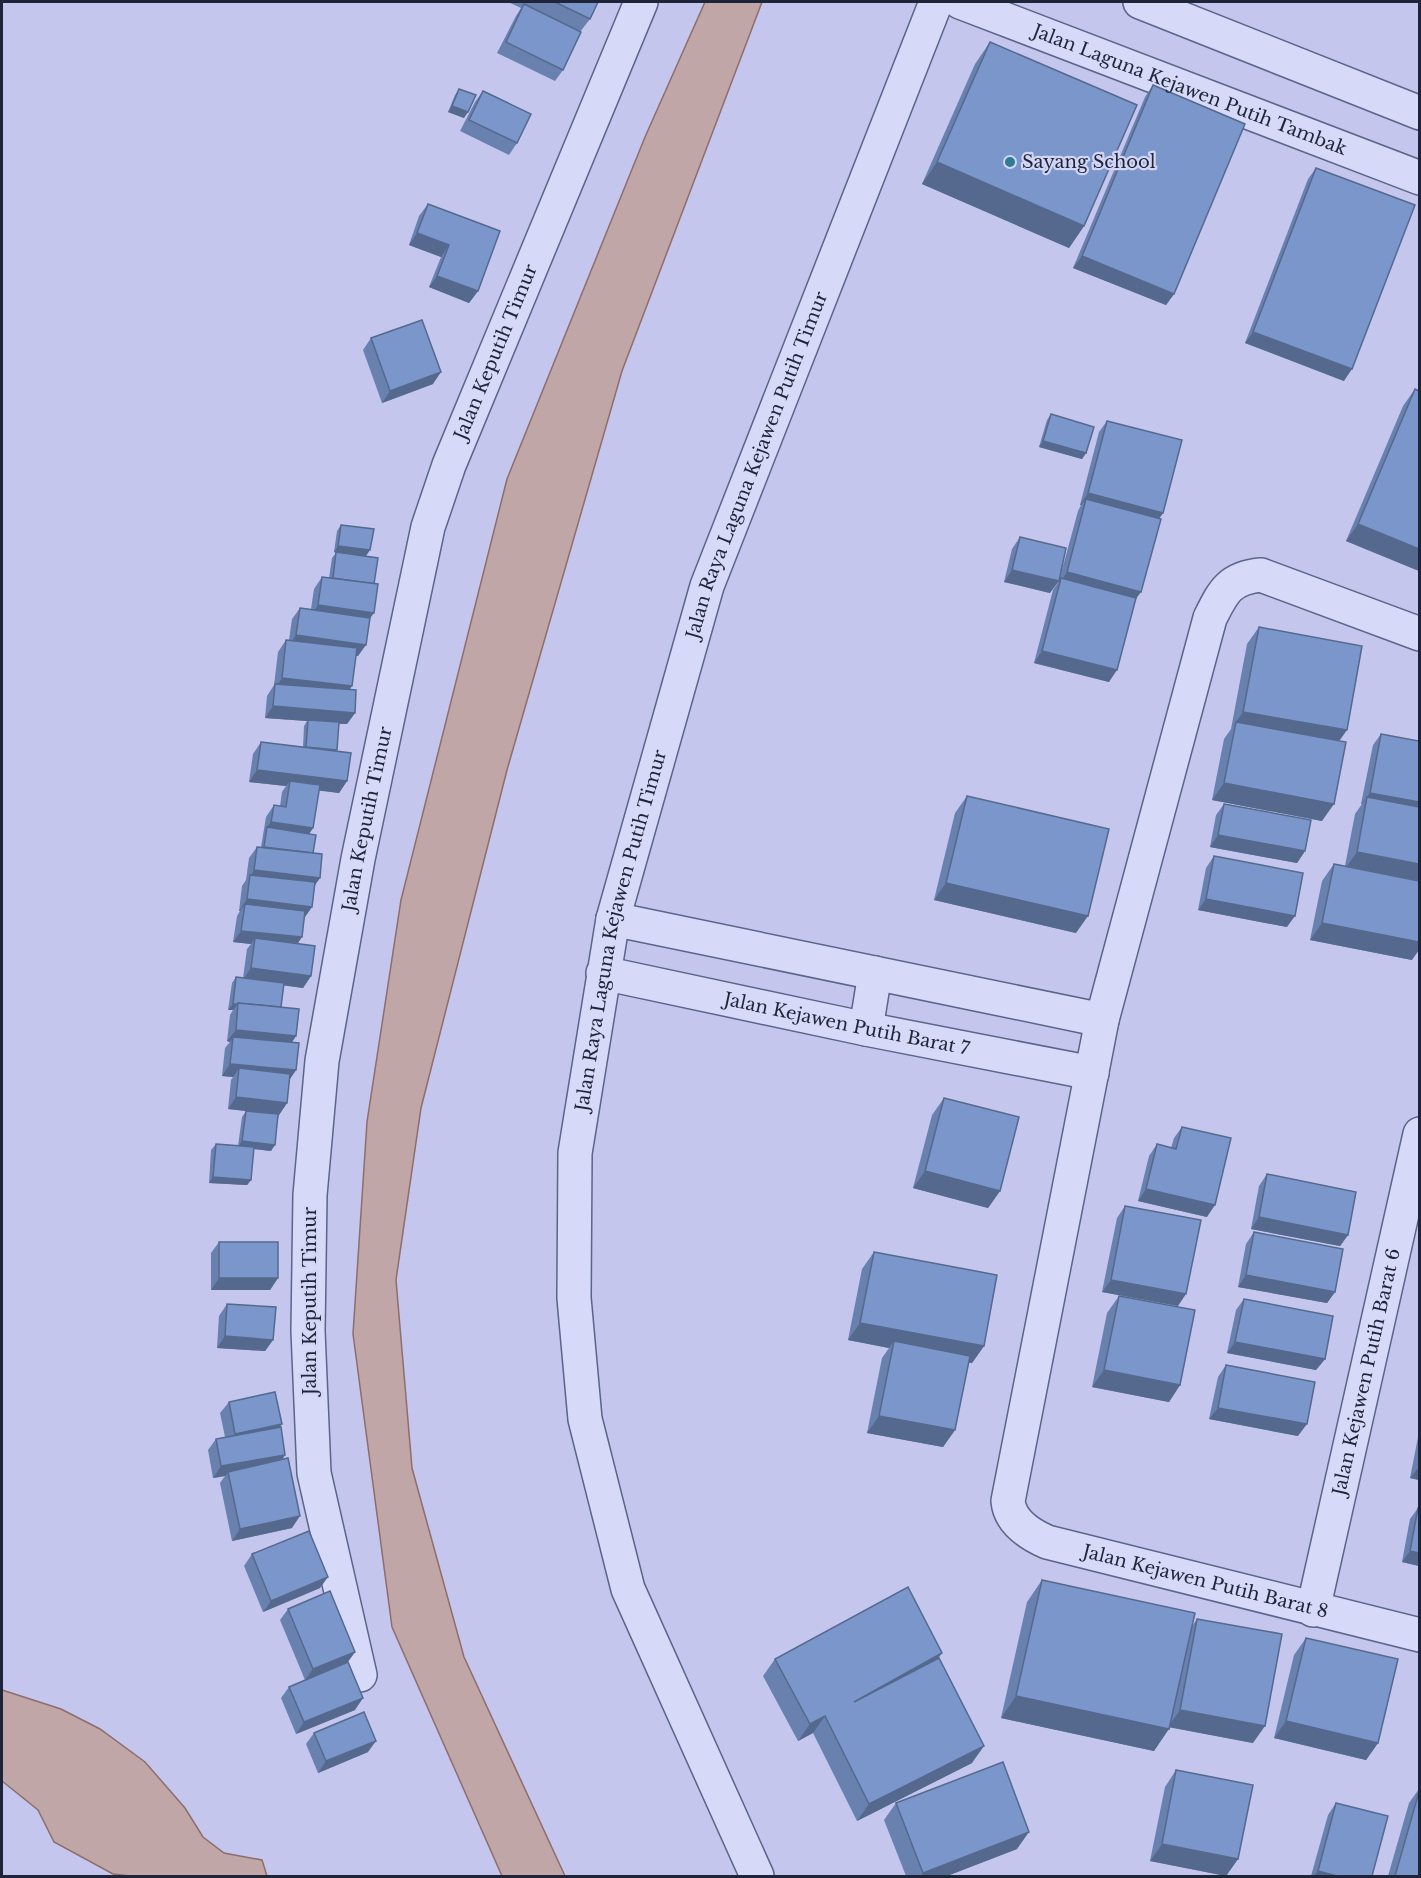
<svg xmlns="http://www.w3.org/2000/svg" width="1421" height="1878" font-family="'Libre Baskerville',serif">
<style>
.water{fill:#c0a6a7;stroke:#8e6d6d;stroke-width:1.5}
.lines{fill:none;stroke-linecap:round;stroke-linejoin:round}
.minor-casing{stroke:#5a6587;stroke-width:36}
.minor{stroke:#d7d9f8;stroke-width:33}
.wall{fill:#6981af}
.shaded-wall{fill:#55698e}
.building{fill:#7a96cb;stroke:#55698e;stroke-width:1.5}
.poi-dot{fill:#2c7c95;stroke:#d3d5f5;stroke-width:2}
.labels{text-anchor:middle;stroke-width:4.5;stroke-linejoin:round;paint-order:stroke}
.street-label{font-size:18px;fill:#1e2538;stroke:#d3d5f5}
.poi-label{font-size:18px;fill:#1e2538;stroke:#d3d5f5;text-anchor:start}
</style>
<rect width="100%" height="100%" fill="#c4c6ed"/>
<g class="water">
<polygon points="705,2 762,2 622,371 507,770 421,1108 396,1280 412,1468 464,1657 565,1876 502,1876 392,1627 353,1334 367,1122 401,900 507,479 645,137"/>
<polygon points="2,1690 61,1709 100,1729 145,1762 185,1808 203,1837 224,1853 262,1860 267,1876 130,1876 113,1874 54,1842 38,1810 2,1781"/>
</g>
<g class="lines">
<g class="minor-casing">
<g id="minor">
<path id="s1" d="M960 2 1420 178"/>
<polyline points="1140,2 1420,113"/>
<path id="s2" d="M1420 634 1261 575C1229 578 1223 592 1210 618L1102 1020 1008 1501C1010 1522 1029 1534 1047 1542L1420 1635"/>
<polyline points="613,919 1102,1020"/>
<path id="s3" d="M603 973 866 1029 1092 1073"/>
<polyline points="866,1029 875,973"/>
<path id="s4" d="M1313 1610 1420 1134"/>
<path id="s5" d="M360 1675 314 1473 308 1331 310 1195 322 1061 358 859 428 527 449 465 641 2"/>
<path id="s6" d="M757 1876 628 1589 585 1419 574 1298 575 1153 613 919 707 586 936 2"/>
</g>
</g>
<use href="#minor" class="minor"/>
</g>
<g class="wall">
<polygon points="508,2 598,2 590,19 580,32 563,70 555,81 497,53 516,16 521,8"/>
<polygon points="990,42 1084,226 1069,248 922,184 975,64"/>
<polygon points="1153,85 1174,294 1166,305 1073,268 1145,97"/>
<polygon points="459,89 464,118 448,112 455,95"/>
<polygon points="483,91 517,143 509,155 460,131 475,102"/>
<polygon points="1316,168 1344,381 1245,343 1308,179"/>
<polygon points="428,204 478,291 469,303 429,287 441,257 409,245 419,216"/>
<polygon points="371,338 433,384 382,403 363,350"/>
<polygon points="1415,389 1419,571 1346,541 1403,406"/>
<polygon points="1051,414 1086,453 1082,459 1039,447 1047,420"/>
<polygon points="1107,421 1163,513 1159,518 1136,599 1109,682 1034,663 1053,590 1059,581 1078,511 1081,505 1080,505 1099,432"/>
<polygon points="341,525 366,556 370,618 358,656 356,656 350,690 355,713 347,724 339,724 336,751 347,781 339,793 319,790 313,828 309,834 320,878 315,885 312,907 305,917 298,944 311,976 303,988 284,985 281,1007 296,1036 292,1042 296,1070 289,1080 287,1103 279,1115 271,1151 254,1149 251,1180 247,1185 209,1183 211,1150 216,1144 238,1146 242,1117 246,1111 248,1111 228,1109 231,1080 233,1077 222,1076 225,1048 230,1042 227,1041 230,1015 233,1010 228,1010 232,983 236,977 243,978 247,949 251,944 233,942 237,916 240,911 239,911 242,886 246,880 249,858 257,847 261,847 266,817 274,805 280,806 282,792 286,786 249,782 253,754 261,742 303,747 304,726 307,721 265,718 267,696 274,685 278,652 286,640 289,640 292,619 300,608 311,609 314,589 322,577 329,578 332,558 336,553 334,552 337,531"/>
<polygon points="1020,537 1050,593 1004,582 1012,549"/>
<polygon points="1259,627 1339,741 1322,821 1212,800 1224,739 1231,729 1247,644"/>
<polygon points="1381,734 1412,960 1310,940 1322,881 1334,864 1345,866 1355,814 1362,804 1361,804 1373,745"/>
<polygon points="967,796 1076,933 934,900 955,813"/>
<polygon points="1224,804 1305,851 1297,863 1210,847 1216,815"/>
<polygon points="1214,856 1287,927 1198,910 1206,868"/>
<polygon points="944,1098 1000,1191 988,1208 913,1188 932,1115"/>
<polygon points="1182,1127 1207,1217 1138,1201 1149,1156 1157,1144 1171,1148 1174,1138"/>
<polygon points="1267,1174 1348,1235 1340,1246 1251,1229 1259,1186"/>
<polygon points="1125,1206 1178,1306 1102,1292 1117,1218"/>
<polygon points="1254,1232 1335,1292 1327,1303 1238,1287 1246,1244"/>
<polygon points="219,1242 278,1278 270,1290 211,1290 211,1253"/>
<polygon points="874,1252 984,1346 972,1363 968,1363 955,1430 943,1447 867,1433 882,1358 889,1348 848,1340 862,1269"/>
<polygon points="1119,1296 1180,1385 1169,1402 1092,1387 1107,1313"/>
<polygon points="1244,1299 1325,1359 1316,1370 1227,1353 1236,1310"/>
<polygon points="227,1304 273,1340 265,1351 217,1348 219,1316"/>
<polygon points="1226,1365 1298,1436 1209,1419 1218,1377"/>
<polygon points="229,1402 280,1428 285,1455 282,1460 292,1528 232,1541 220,1483 225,1476 213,1478 208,1450 216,1439 225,1437 220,1413"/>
<polygon points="1419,1432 1419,1480 1410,1478"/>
<polygon points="1418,1508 1419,1566 1402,1562 1410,1519"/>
<polygon points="252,1554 320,1588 263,1612 244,1566"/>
<polygon points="1042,1580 1193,1625 1197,1619 1253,1743 1169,1727 1154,1751 1001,1718 1027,1602"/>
<polygon points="288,1609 355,1652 347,1663 355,1710 296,1734 281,1698 289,1687 305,1680 280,1620"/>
<polygon points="1306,1638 1378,1743 1366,1760 1274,1738 1294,1655"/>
<polygon points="775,1659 939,1659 972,1763 857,1821 813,1733 798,1741 763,1676"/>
<polygon points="314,1733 368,1752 318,1773 306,1744"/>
<polygon points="1176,1770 1238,1859 1226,1876 1150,1861 1165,1787"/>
<polygon points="1419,1789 1419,1876 1388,1876 1409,1803"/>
<polygon points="896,1803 1017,1849 947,1876 906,1876 884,1820"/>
<polygon points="1336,1803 1372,1876 1311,1876 1328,1815"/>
</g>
<g class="shaded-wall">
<polygon points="452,106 468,112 464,118 448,112"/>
<polygon points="937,162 1084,226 1069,248 922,184"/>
<polygon points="417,233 449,245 441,257 409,245"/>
<polygon points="1082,256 1174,294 1166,305 1073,268"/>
<polygon points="437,276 478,291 469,303 429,287"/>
<polygon points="1253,332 1352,369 1344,381 1245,343"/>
<polygon points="441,372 433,384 382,403 390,391"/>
<polygon points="1043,441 1086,453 1082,459 1039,447"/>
<polygon points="1088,493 1163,513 1155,525 1086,499 1081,505 1080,505"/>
<polygon points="1358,524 1419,549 1419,571 1346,541"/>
<polygon points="338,546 370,550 366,556 334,552"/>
<polygon points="1012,570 1059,581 1050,593 1004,582"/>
<polygon points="1067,572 1141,592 1133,603 1061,581"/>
<polygon points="318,605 374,613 365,625 310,617"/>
<polygon points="296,635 366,645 358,656 288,647"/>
<polygon points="1042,651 1117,670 1109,682 1034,663"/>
<polygon points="282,678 352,686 344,698 274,690"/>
<polygon points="273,706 355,713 347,724 308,721 308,720 307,721 265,718"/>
<polygon points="1243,712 1347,730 1335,747 1236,722 1231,729"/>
<polygon points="257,770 347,781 339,793 289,787 290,781 286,786 249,782"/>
<polygon points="1224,783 1334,804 1322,821 1212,800"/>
<polygon points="1370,793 1419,802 1419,815 1367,797 1362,804 1361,804"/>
<polygon points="271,822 313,828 305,840 267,827"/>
<polygon points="1218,835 1305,851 1297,863 1210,847"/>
<polygon points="1357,852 1419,864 1419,883 1345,869"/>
<polygon points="254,870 320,878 311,890 250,877"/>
<polygon points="946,883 1088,916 1076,933 934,900"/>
<polygon points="247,899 312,907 304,918 245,904 240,911 239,911"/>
<polygon points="1206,899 1295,916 1287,927 1198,910"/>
<polygon points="1322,923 1419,942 1419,950 1412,960 1310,940"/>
<polygon points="241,931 302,937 294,949 255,938 251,944 233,942"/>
<polygon points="251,968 311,976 303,988 243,980"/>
<polygon points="233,1004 238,1004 233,1010 228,1010"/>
<polygon points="236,1030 296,1036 288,1048 233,1037 230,1042 227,1041"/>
<polygon points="230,1064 296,1070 288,1082 239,1068 233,1077 222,1076"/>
<polygon points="236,1097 287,1103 279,1115 228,1109"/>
<polygon points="242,1141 275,1145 271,1151 238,1147"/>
<polygon points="925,1171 1000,1191 988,1208 913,1188"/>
<polygon points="213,1177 251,1180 247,1185 209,1183"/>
<polygon points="1146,1189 1215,1205 1207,1217 1138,1201"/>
<polygon points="1259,1217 1348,1235 1340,1246 1251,1229"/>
<polygon points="1246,1275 1335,1292 1327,1303 1238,1287"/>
<polygon points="219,1278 278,1278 270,1290 211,1290"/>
<polygon points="1111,1280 1186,1294 1178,1306 1102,1292"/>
<polygon points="860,1323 984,1346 972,1363 892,1348 894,1341 889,1348 848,1340"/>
<polygon points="225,1336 273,1340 265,1351 217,1348"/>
<polygon points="1235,1342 1325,1359 1316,1370 1227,1353"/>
<polygon points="1104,1370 1180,1385 1169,1402 1092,1387"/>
<polygon points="1218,1408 1307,1424 1298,1436 1209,1419"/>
<polygon points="879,1416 955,1430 943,1447 867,1433"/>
<polygon points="282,1424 274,1436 227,1446 235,1434"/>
<polygon points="285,1455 277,1466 228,1472 225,1476 213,1478 221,1466"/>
<polygon points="1419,1467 1419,1480 1410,1478"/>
<polygon points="300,1516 292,1528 232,1541 240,1529"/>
<polygon points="1410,1551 1419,1553 1419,1566 1402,1562"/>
<polygon points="328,1577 320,1588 263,1612 271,1601"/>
<polygon points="355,1652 347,1663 305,1680 313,1669"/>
<polygon points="942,1653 930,1670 854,1702"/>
<polygon points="1016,1696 1169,1729 1154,1751 1001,1718"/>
<polygon points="363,1698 355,1710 296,1734 304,1722"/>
<polygon points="1180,1710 1265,1726 1253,1743 1168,1727"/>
<polygon points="825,1716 813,1733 798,1741 810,1724"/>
<polygon points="1286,1721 1378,1743 1366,1760 1274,1738"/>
<polygon points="376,1741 368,1752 318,1773 326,1761"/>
<polygon points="984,1746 972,1763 857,1821 869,1804"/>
<polygon points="1029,1832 1017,1849 947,1876 921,1876 923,1873"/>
<polygon points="1162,1844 1238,1859 1226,1876 1150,1861"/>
<polygon points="1318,1871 1337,1876 1314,1876"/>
</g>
<g class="building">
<polygon points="555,2 598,2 590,19"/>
<polygon points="524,4 581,32 563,70 506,42"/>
<polygon points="990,42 1137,105 1084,226 937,162"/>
<polygon points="1153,85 1245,124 1174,294 1082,256"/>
<polygon points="459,89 476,95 468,112 452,106"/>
<polygon points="483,91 531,114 517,143 469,120"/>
<polygon points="1316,168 1415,205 1352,369 1253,332"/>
<polygon points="428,204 500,231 478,291 437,276 449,245 417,233"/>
<polygon points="422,320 441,372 390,391 371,338"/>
<polygon points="1415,389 1419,391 1419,549 1358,524"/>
<polygon points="1051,414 1094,427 1086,453 1043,441"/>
<polygon points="1107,421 1182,440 1163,513 1088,493"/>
<polygon points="1086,499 1161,519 1141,592 1067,572"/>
<polygon points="341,525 374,529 370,550 338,546"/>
<polygon points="1020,537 1066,548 1059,581 1012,570"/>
<polygon points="336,552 378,558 374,584 333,578"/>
<polygon points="322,577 378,584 374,613 318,605"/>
<polygon points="1061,578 1136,598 1117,670 1042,651"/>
<polygon points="300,608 370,618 366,645 296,635"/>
<polygon points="1259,627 1362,646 1347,730 1243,712"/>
<polygon points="286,640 357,648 352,686 282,678"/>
<polygon points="275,684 356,690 355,713 273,706"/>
<polygon points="308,720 339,722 337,750 306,747"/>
<polygon points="1236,722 1346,742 1334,804 1224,783"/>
<polygon points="1381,734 1419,741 1419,802 1370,793"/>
<polygon points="261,742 351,753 347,781 257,770"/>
<polygon points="290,781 320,785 313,828 271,822 274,805 286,807"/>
<polygon points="967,796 1109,829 1088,916 946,883"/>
<polygon points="1367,797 1419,807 1419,864 1357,852"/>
<polygon points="1224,804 1311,820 1305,851 1218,835"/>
<polygon points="267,827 316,835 313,853 264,847"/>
<polygon points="257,847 322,854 320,878 254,870"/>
<polygon points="1214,856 1303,873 1295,916 1206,899"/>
<polygon points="1334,864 1419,881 1419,942 1322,923"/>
<polygon points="250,875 315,882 312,907 247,899"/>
<polygon points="245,904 305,911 302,937 241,931"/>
<polygon points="255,938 315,946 311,976 251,968"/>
<polygon points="236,977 284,983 281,1007 238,1003 238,1004 233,1004"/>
<polygon points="238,1003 299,1009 296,1036 236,1030"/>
<polygon points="233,1037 299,1043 296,1070 230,1064"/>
<polygon points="239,1068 290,1074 287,1103 236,1097"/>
<polygon points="944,1098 1019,1117 1000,1191 925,1171"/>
<polygon points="246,1111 278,1114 275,1145 242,1141"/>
<polygon points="1182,1127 1231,1138 1215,1205 1146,1189 1157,1144 1176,1149"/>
<polygon points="216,1144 254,1147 251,1180 213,1177"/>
<polygon points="1267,1174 1356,1192 1348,1235 1259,1217"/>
<polygon points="1125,1206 1201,1220 1186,1294 1111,1280"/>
<polygon points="1254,1232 1343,1249 1335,1292 1246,1275"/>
<rect x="219" y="1242" width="59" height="36"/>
<polygon points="874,1252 997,1275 984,1346 860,1323"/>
<polygon points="1119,1296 1195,1310 1180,1385 1104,1370"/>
<polygon points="1244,1299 1333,1316 1325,1359 1235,1342"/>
<polygon points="227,1304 276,1307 273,1340 225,1336"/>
<polygon points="894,1341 970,1356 955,1430 879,1416"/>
<polygon points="1226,1365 1315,1382 1307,1424 1218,1408"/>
<polygon points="275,1392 282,1424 235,1434 229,1402"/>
<polygon points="281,1427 285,1455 221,1466 216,1439"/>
<polygon points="288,1458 300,1516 240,1529 228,1472"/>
<polygon points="1418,1508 1419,1508 1419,1553 1410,1551"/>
<polygon points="309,1531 328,1577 271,1601 252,1554"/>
<polygon points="1042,1580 1195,1613 1169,1729 1016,1696"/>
<polygon points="908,1587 942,1653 854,1702 939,1658 984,1746 869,1804 825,1716 810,1724 775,1659"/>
<polygon points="330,1591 355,1652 313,1669 288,1609"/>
<polygon points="1197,1619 1282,1634 1265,1726 1180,1710"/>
<polygon points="1306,1638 1398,1659 1378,1743 1286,1721"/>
<polygon points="348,1662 363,1698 304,1722 289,1687"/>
<polygon points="364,1712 376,1741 326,1761 314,1733"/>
<polygon points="1003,1762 1029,1832 923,1873 896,1803"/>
<polygon points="1176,1770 1253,1785 1238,1859 1162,1844"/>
<polygon points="1419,1792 1419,1876 1395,1876"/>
<polygon points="1336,1803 1388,1816 1372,1876 1337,1876 1318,1871"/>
</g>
<circle class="poi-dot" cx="1010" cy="162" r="6"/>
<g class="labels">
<g class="street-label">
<text dy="6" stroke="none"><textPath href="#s1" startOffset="246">Jalan Laguna Kejawen Putih Tambak</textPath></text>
<text dy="6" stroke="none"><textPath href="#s5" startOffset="1352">Jalan Keputih Timur</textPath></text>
<text dy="6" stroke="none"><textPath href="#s6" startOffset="1470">Jalan Raya Laguna Kejawen Putih Timur</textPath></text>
<text dy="6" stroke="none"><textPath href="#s5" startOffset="866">Jalan Keputih Timur</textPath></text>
<text dy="6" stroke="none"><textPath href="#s6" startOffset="984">Jalan Raya Laguna Kejawen Putih Timur</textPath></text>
<text dy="6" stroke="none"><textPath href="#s3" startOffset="249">Jalan Kejawen Putih Barat 7</textPath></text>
<text transform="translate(310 1301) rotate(-90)" y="6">Jalan Keputih Timur</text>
<text dy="6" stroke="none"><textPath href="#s4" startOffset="244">Jalan Kejawen Putih Barat 6</textPath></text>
<text dy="6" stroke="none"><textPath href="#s2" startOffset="1370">Jalan Kejawen Putih Barat 8</textPath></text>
</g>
<g class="poi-label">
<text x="1022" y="168">Sayang School</text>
</g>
</g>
<rect width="1421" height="1878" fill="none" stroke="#1e2538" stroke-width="6"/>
</svg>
